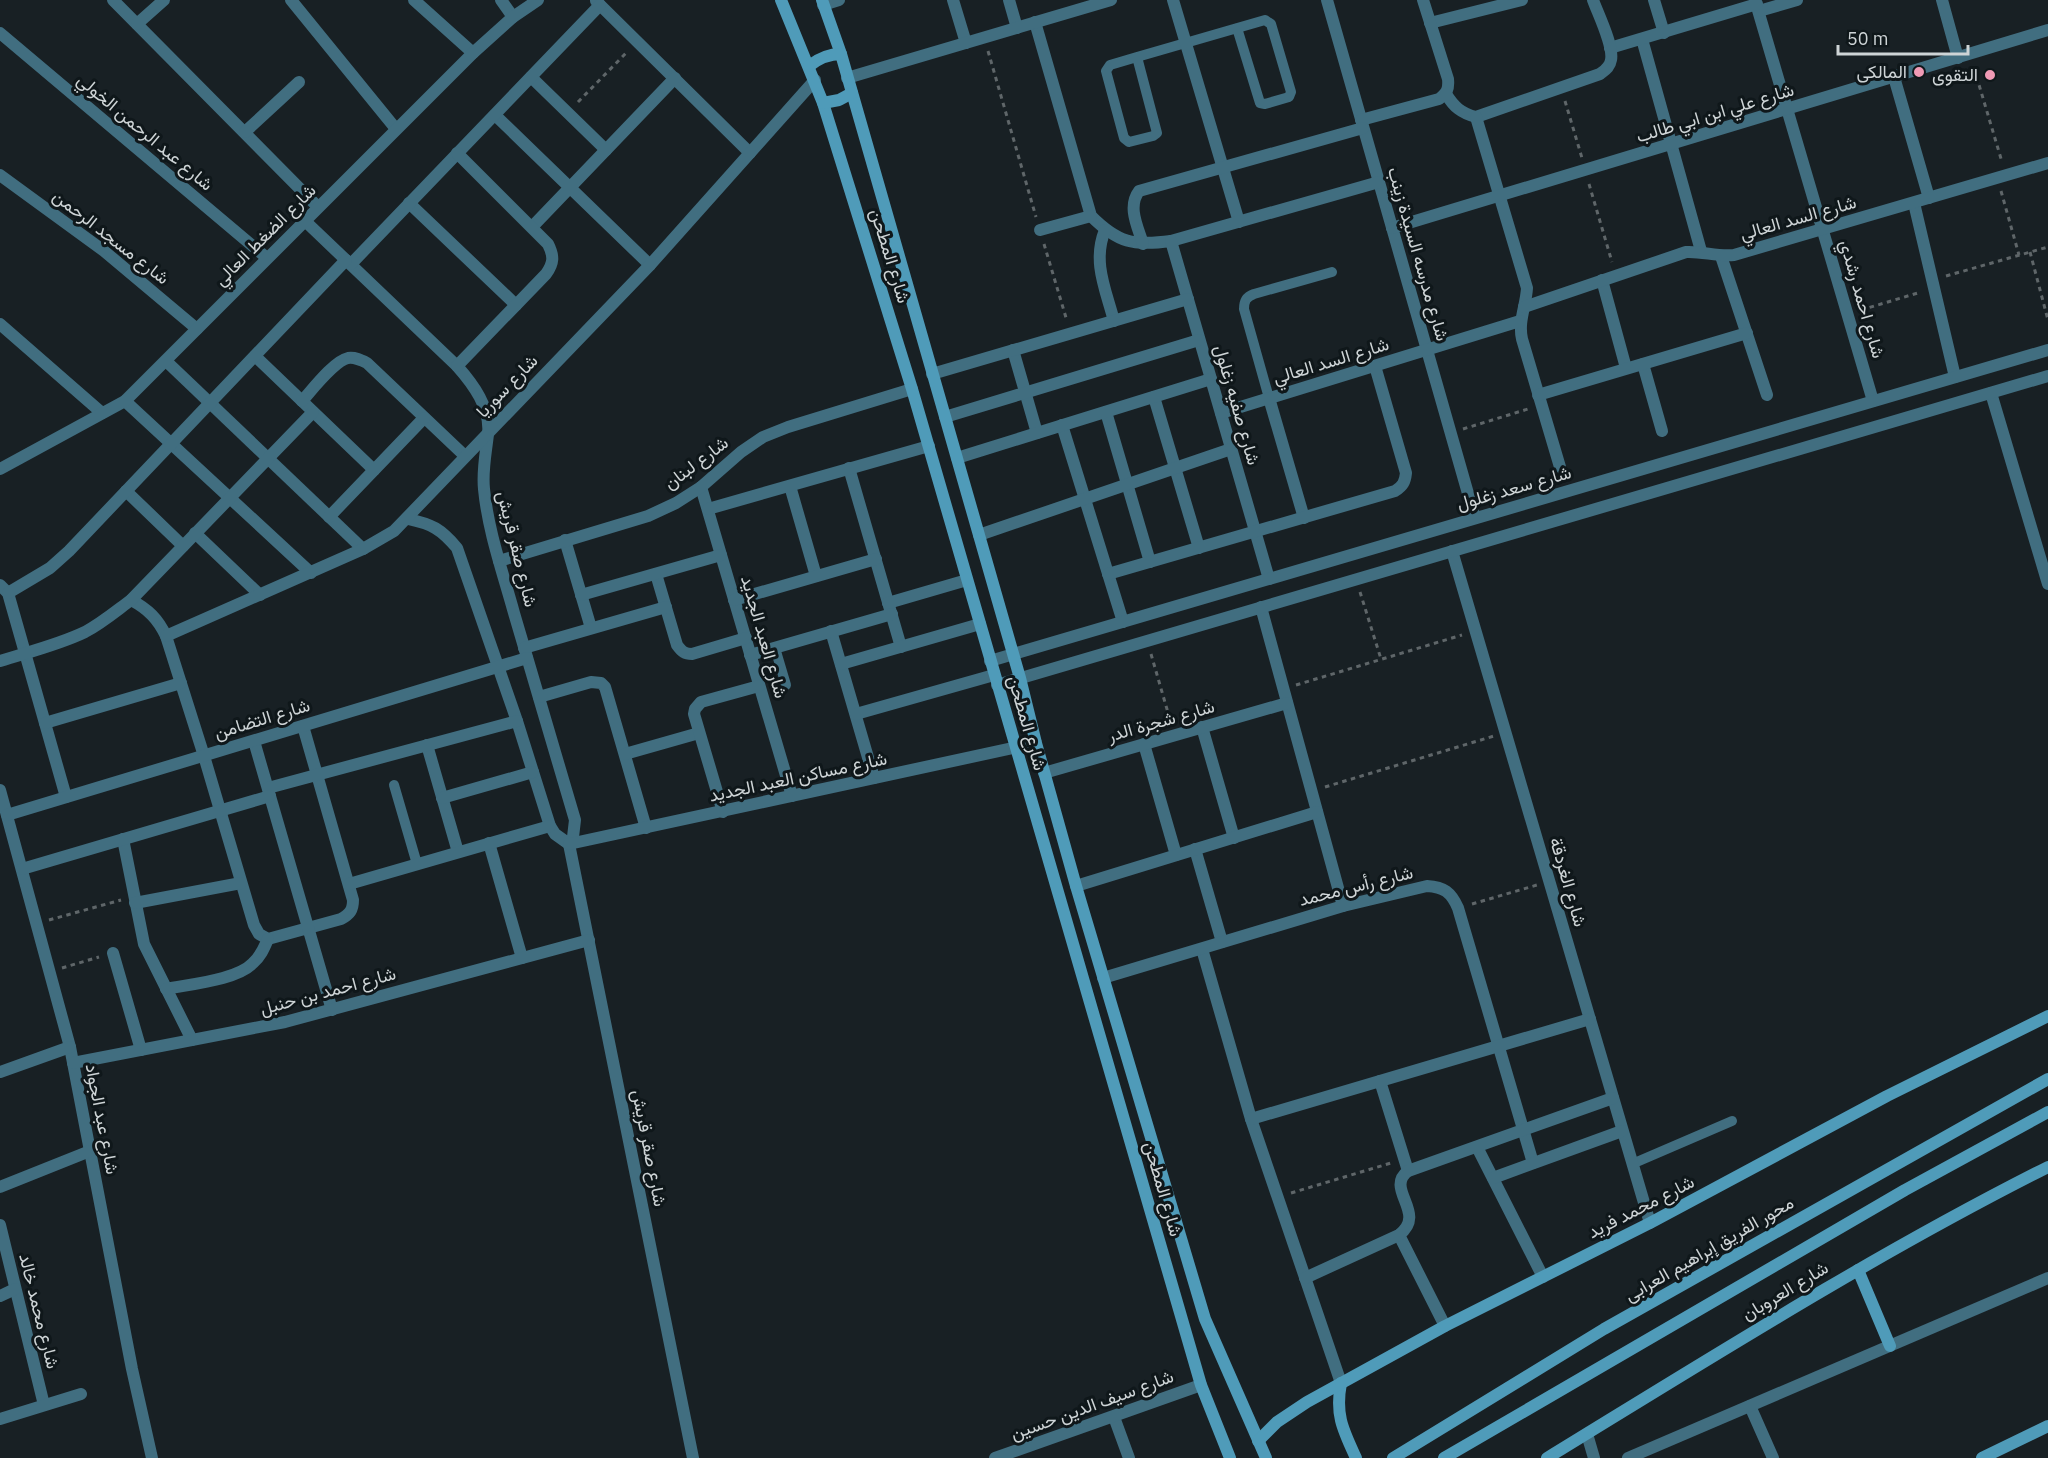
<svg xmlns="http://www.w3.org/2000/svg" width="2048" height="1458" font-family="'IBM Plex Sans',Vazirmatn,sans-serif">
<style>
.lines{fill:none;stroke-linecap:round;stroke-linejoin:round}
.path{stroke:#5f6669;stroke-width:3;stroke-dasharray:4.5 4.5;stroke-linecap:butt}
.lane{stroke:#416e80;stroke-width:10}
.street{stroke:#416e80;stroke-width:12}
.secondary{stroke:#4f9bb9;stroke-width:12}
.poi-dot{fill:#f09ab5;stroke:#0f171a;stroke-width:2}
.labels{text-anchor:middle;stroke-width:6;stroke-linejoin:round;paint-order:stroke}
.poi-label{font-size:18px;fill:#ced4d6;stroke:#0f171a;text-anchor:end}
.street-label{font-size:18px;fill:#ced4d6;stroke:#0f171a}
</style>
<rect width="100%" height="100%" fill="#182024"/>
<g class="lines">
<g class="path">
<polyline points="988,51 1036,217"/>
<polyline points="1974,68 2002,162"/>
<polyline points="1565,101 1582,158"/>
<polyline points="578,102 628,51"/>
<polyline points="1589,184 1612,262"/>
<polyline points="2001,191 2019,255"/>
<polyline points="1044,244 1067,321"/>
<polyline points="2030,252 2048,320"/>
<polyline points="1946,276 2048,247"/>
<polyline points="1861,310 1921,292"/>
<polyline points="1463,429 1528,409"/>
<polyline points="1360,592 1381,659"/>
<polyline points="1151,654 1171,723"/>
<polyline points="1296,685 1462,635"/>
<polyline points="1325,787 1494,736"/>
<polyline points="1472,904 1537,885"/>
<polyline points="49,920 121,900"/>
<polyline points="62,968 99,957"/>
<polyline points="1291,1193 1391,1163"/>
</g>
<g class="lane">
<polyline points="1137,57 1110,65 1106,71 1124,138 1129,142 1153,136 1157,133 1137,57 1265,20 1271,24 1291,92 1289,97 1265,104 1260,103 1237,28"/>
<path d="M1269 398 1244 309C1244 301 1246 297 1254 294L1332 272"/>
<polyline points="775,648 786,685"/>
<polyline points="394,785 417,864"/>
<polyline points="1632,1164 1732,1121"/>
</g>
<g class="street">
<polyline points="113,0 318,207"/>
<polyline points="291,0 396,129"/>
<polyline points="414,0 473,53"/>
<polyline points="501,0 513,17"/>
<polyline points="953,0 966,43"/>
<polyline points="1009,0 1017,28"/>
<polyline points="1173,0 1239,222"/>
<polyline points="1327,0 1475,518"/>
<polyline points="1654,0 1664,33"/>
<polyline points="1755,0 1873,401"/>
<polyline points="1942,0 1958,58"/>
<polyline points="596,1 750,153"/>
<polyline points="823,5 839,0"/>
<polyline points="1759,11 1797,0"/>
<path d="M1035 22 1091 216C1118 243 1133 246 1171 241L1379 182"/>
<polyline points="1430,23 1522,0"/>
<polyline points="137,24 164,0"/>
<polyline points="0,33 267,258"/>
<polyline points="1642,39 1701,251"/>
<polyline points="1610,48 1757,4"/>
<polyline points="531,77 606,150"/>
<polyline points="1894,77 1929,198"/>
<polyline points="847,78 1111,0"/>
<path d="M1446 94C1454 107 1461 113 1476 117L1600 74C1605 70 1610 67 1611 60 1614 46 1598 14 1593 0"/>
<polyline points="495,115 650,265"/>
<path d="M1476 117 1527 288C1526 306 1518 321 1522 339L1560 467"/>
<path d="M1361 120 1439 99C1447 93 1449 89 1448 79L1423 0"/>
<polyline points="245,132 299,82"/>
<polyline points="0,175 104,251 197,329"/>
<polyline points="409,203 516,305"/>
<polyline points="1914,203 1955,377"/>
<path d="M304 220 457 366C473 384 491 408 488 434 486 453 482 470 484 489 488 531 503 573 514 613 534 682 555 751 575 820L573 837 569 844 693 1458"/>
<polyline points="532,227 675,78"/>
<polyline points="1392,228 2048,30"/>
<polyline points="1040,230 1091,216"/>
<path d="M1105 230C1092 262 1106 290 1114 321"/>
<polyline points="1171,241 1269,579"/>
<path d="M1143 244C1138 227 1127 207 1139 191L1363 128"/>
<polyline points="1721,256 1767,395"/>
<polyline points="351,264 600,5"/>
<polyline points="1602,280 1626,368"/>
<path d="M1524 307 1686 252C1702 251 1718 257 1734 255L2048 163"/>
<polyline points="0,324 102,413"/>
<polyline points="1013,350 1037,433"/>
<polyline points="255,356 374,470"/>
<polyline points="166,361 363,549"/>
<polyline points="1643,364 1662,431"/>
<path d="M457 366 546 274C554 263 554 256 548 244L457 153"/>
<polyline points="932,374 1188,299"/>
<polyline points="1991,393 2048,584"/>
<polyline points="1538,395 1747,333"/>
<polyline points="1154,397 1199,548"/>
<polyline points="1269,398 1304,518"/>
<polyline points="125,401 311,573"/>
<path d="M302 401C312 390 334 361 348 358 355 357 361 360 367 363L465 456"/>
<polyline points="1106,412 1150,562"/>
<polyline points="1221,413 1520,321"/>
<polyline points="945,417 1199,340"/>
<polyline points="1062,425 1123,622"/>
<polyline points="957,458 1211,379"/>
<polyline points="849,468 901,647"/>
<polyline points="0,469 125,401 473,53 513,17 538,0"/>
<polyline points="790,486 816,576"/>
<polyline points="701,487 792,796"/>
<polyline points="126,491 183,546"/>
<polyline points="708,509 929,446"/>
<polyline points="329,517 424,418"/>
<path d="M408 519C432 524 441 529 457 548L517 721 550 826 555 834 569 844"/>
<polyline points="195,533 260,595"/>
<polyline points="979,535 1231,449"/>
<polyline points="565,540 591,628"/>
<polyline points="1452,551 1650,1223"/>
<polyline points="499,561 648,516 676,503 701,487 741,452 763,437 788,427 912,389"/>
<path d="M656 574 677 645C682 652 685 654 692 654L746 638"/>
<path d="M1108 574 1395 491C1403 486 1405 482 1406 473L1375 366"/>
<polyline points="0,585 8,593 66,797"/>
<polyline points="8,593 50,568 69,551 346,260"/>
<polyline points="581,595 721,555"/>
<path d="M131 600C148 609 158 619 166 636L204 756 254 925 259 934 268 939 341 919C350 914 353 910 353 900L303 726"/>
<polyline points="734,600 876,559"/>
<polyline points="888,603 967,580"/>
<polyline points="1261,607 1343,906"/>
<polyline points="831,631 874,778"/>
<polyline points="166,636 363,549 394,531 650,265 815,80"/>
<polyline points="524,648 666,607"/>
<polyline points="750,655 892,614"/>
<path d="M0 661C28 652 58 645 85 632 102 623 116 611 131 600L313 412"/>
<polyline points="990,661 2048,350"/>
<polyline points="841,664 980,624"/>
<polyline points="997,685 2048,376"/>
<polyline points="539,697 591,682 601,683 605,687 646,828"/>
<polyline points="856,714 994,675"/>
<polyline points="45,723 181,683"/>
<polyline points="1202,727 1234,838"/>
<polyline points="254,741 332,1010"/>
<polyline points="1144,744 1176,855"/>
<polyline points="427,745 458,852"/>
<polyline points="625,754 699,733"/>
<polyline points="1044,773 1287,703"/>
<polyline points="268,788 517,721"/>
<polyline points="0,790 70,1047 132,1369 152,1458"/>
<polyline points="442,798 533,772"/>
<polyline points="723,812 694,714 695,709 701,702 759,686"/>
<polyline points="7,815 527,658"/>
<polyline points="123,839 144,944 192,1040"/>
<polyline points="489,843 522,958"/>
<polyline points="569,844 1036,743"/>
<polyline points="1195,849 1222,942"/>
<polyline points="22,869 270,796"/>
<polyline points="349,884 550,826"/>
<polyline points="1076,886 1317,812"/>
<polyline points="135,903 241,883"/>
<polyline points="1202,949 1251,1119 1341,1383"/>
<polyline points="113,953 141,1050"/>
<path d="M1103 978 1343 906 1427 886C1444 887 1451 892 1458 908L1533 1163"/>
<path d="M166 989C190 984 237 980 253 963 261 956 264 948 268 939"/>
<polyline points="73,1063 285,1022 589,940"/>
<polyline points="0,1072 70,1047"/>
<polyline points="1380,1081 1408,1171"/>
<polyline points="1251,1119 1590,1019"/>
<polyline points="1477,1147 1543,1277"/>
<polyline points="1493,1178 1622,1131"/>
<polyline points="0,1187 90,1151"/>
<polyline points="0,1225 44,1405"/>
<polyline points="1399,1235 1445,1326"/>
<path d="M1305 1278 1399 1235C1428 1213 1384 1189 1408 1171L1613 1098"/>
<polyline points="0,1296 15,1289"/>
<polyline points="1750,1406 1773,1458"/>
<polyline points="1114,1417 1129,1458"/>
<polyline points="0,1419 81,1394"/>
<polyline points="1587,1434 1594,1458"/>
<polyline points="995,1458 1201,1385"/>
<polyline points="1628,1458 2048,1278"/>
</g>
<g class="secondary">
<polyline points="781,0 823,103 912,389 1201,1385 1230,1458"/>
<polyline points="822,0 841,54 1020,678 1036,743 1076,886 1205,1319 1266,1458"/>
<path d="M809 66C819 58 828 54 841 54"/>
<polyline points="823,103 839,100 852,93"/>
<polyline points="1858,1270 1890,1346"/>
<path d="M1341 1383C1335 1415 1343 1430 1356 1458"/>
<polyline points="1258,1441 1277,1422 1307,1402 1445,1326 1650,1223 1887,1096 2048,1016"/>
<polyline points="1393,1458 1604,1329 2048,1079"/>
<polyline points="1444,1458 1905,1190 2048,1112"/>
<path d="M1547 1458C1712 1357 1875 1254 2048 1167"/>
<polyline points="1982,1458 2048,1426"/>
</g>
</g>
<g class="poi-dot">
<circle cx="1919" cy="72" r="6"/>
<circle cx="1990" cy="75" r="6"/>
</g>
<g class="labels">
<g class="poi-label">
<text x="1907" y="78">المالكى</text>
<text x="1978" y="81">التقوى</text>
</g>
<g class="street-label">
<text transform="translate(1715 113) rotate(-17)" y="6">شارع علي ابن ابي طالب</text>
<text transform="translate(145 132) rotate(40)" y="6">شارع عبد الرحمن الخولي</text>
<text transform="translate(1798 218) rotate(-16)" y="6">شارع السد العالي</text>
<text transform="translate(265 235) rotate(-45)" y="6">شارع الضغط العالي</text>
<text transform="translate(111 237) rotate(38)" y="6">شارع مسجد الرحمن</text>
<text transform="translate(1418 254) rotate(74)" y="6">شارع مدرسه السيدة زينب</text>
<text transform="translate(890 256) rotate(73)" y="6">شارع المطحن</text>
<text transform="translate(1862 299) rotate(74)" y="6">شارع احمد رشدي</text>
<text transform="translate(1331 361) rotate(-17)" y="6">شارع السد العالي</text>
<text transform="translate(507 386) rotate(-46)" y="6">شارع سوريا</text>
<text transform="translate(1237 405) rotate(74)" y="6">شارع صفيه زغلول</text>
<text transform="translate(696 463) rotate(-37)" y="6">شارع لبنان</text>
<text transform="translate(1514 488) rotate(-16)" y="6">شارع سعد زغلول</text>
<text transform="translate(517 549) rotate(76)" y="6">شارع صقر قريش</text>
<text transform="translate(764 637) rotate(74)" y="6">شارع العبد الجديد</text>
<text transform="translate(262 719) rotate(-17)" y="6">شارع التضامن</text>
<text transform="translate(1161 721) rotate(-16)" y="6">شارع شجرة الدر</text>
<text transform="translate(1027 723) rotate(74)" y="6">شارع المطحن</text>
<text transform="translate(798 777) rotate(-12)" y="6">شارع مساكن العبد الجديد</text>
<text transform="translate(1568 882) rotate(74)" y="6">شارع الغردقة</text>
<text transform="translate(1356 886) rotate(-14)" y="6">شارع رأس محمد</text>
<text transform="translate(328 991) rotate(-15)" y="6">شارع احمد بن حنبل</text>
<text transform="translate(102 1119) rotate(79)" y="6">شارع عبد الجواد</text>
<text transform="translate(649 1148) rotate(79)" y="6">شارع صقر قريش</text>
<text transform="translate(1163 1189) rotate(74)" y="6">شارع المطحن</text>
<text transform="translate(1641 1207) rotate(-27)" y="6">شارع محمد فريد</text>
<text transform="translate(1709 1249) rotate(-30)" y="6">محور الفريق إبراهيم العرابى</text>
<text transform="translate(1785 1291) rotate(-31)" y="6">شارع العروبان</text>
<text transform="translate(39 1311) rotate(76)" y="6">شارع محمد خالد</text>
<text transform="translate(1092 1405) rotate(-20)" y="6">شارع سيف الدين حسين</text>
</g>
</g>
<path d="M1838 45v9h130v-9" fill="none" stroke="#ced4d6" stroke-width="3"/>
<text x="1847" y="45" font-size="18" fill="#ced4d6" stroke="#0f171a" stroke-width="4.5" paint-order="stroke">50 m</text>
</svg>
